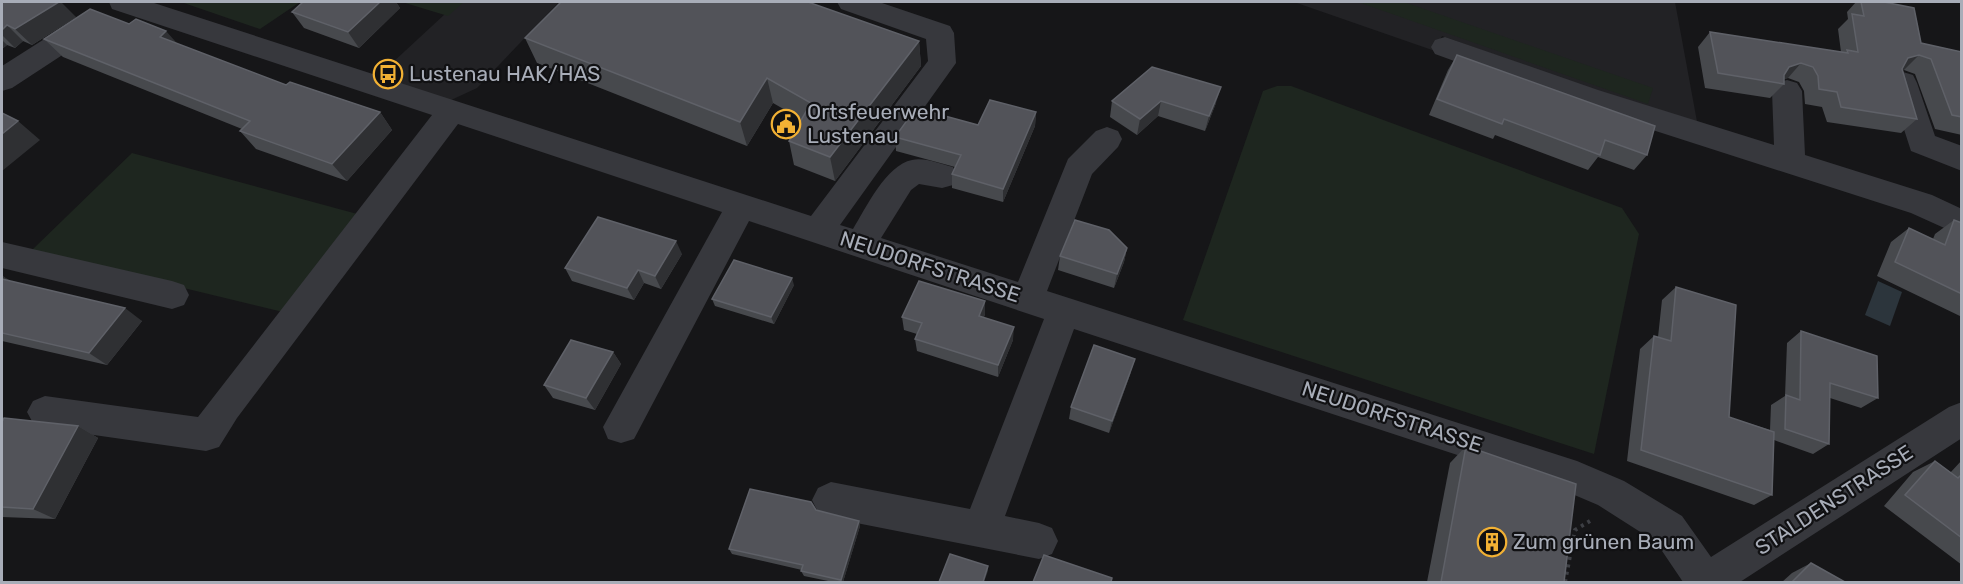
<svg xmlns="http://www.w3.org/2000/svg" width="1963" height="584" font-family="Rubik,sans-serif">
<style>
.built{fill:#222225}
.green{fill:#1e261f}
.water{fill:#2c353c}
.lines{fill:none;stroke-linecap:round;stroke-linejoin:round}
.path{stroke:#3d3f44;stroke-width:4;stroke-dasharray:3 4.5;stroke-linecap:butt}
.minor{fill:#37383d;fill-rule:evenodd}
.wall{fill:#47494d}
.shaded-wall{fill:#2f3033}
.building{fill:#525359;stroke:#5f6168;stroke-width:1.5}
.labels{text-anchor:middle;stroke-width:4.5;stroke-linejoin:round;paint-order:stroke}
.poi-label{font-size:21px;fill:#a8adb8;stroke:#111113;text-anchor:start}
.street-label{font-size:21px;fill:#a8adb8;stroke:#111113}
</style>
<rect width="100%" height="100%" fill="#161618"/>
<g class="built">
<polygon points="458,2 559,2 477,88 449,101 378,76"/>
<polygon points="1294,2 1675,2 1698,127 1442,36 1435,51"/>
</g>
<g class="green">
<polygon points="181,2 300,2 260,29"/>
<polygon points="402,2 464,2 448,16"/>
<polygon points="1358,2 1404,2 1653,88 1648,104"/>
<polygon points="1277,86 1291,86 1622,208 1639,234 1594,454 1183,320 1263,91"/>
<polygon points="132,153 361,215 283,312 31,251"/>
</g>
<polygon class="water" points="1878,281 1902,292 1890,326 1865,315"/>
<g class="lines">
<polyline class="path" points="1565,582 1575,530 1590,521"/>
<g class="minor">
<path d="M109 2H151L811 216 928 61 926 39 841 9 837 2H879L950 26 954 33 956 63 840 225 853 229C866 208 886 165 912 160 924 157 941 164 953 167L957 176 953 185 942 188 919 184 911 190 881 238 1018 282 1068 159 1096 131 1107 127 1118 131 1122 139 1118 147 1092 174 1047 291 1577 461 1624 481 1682 516 1711 557 1949 407 1962 402V438L1740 582H1683L1656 542 1598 505 1558 488 1074 329 1005 516 1039 523 1052 528 1058 541 1052 554 1039 559 831 518 818 512 812 500 818 488 831 482 970 509 1044 319 749 221 634 439 621 443 608 439 603 427 722 212 458 124 237 418 219 447 206 451 45 428 33 423 27 412 33 401 45 396 198 417 432 115 112 9Z"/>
<polygon points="89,14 99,17 103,24 99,31 12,88 2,91 2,66 79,17"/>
<polygon points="1445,37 1598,90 1774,145 1772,91 1777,83 1787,80 1797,83 1802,91 1805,155 1932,195 1962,209 1962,236 1911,213 1578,106 1435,54 1431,47 1435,40"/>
<polygon points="1903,72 1913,75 1917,83 1935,136 1962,146 1962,171 1911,151 1889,83 1893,75"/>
<polygon points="2,242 172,281 184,285 189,295 184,305 172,309 2,268"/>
</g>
</g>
<g class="wall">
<polygon points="2,2 76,17 32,45 23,41 15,48 7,45 2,49"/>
<polygon points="303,2 396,2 400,8 359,48 304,28 292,12"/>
<polygon points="1856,2 1884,2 1921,43 1962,52 1962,135 1935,129 1915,74 1904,70 1903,70 1917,119 1901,133 1827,122 1822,107 1805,104 1804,91 1799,82 1788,78 1784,79 1784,84 1770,98 1705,88 1698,47 1710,32 1841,52 1838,29 1848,19 1847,12"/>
<polygon points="525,38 919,41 921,66 835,181 794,165 789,141 801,119 773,103 747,146 537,63"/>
<polygon points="44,39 177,44 286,85 380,112 392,130 347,181 256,149 240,131 242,129 63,57"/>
<polygon points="1457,55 1647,155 1634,170 1598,157 1588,170 1495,135 1493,139 1429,115 1448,70"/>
<polygon points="1152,67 1216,103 1205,131 1158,116 1137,135 1110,117 1112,101"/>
<polygon points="1036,112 1035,126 1003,202 952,188 952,174 955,167 896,151 895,137 978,125"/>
<polygon points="1954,220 1962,223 1962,317 1877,276 1891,242 1909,228 1933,239 1935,234"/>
<polygon points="1127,248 1124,262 1114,288 1058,270 1060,256"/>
<polygon points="682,254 661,289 644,283 634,300 572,281 565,268"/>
<polygon points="2,276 10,281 142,321 107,365 2,341"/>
<polygon points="794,285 774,324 715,306 712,299"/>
<polygon points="1676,287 1729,417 1770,430 1771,405 1785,396 1787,343 1801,331 1878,398 1861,408 1830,398 1829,444 1813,454 1774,440 1772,495 1754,505 1627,461 1640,349 1654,336 1658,337 1662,300"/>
<polygon points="985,314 984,317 1013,340 998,377 917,351 915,339 917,334 904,330 902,317"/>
<polygon points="613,352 621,364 595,410 553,398 544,385"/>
<polygon points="1131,372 1109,433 1069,419 1071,407"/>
<polygon points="2,422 78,426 98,438 55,519 2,517"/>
<polygon points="1466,446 1564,582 1427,582 1450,463"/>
<polygon points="1962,460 1962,565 1884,506 1913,472 1935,461 1950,473"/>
<polygon points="816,510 859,521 860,526 843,582 833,582 804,576 801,571 802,570 732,554 729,549"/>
<polygon points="1811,563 1845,582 1782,582 1792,573"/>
</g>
<g class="shaded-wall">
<polygon points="59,2 61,2 76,17 32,45 15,29"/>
<polygon points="380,2 396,2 400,8 359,48 348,32"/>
<polygon points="7,25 23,41 15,48 2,35 2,30"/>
<polygon points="166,31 183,50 160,37"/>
<polygon points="2,40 7,45 2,49"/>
<polygon points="919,41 921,66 835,181 830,157"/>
<polygon points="1919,55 1904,70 1892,73 1908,58"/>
<polygon points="1801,63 1788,78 1775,82 1789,67"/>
<polygon points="767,78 773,103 747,146 740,122"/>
<polygon points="1221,87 1216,103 1205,131 1209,116"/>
<polygon points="1161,101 1158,116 1137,135 1140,119"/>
<polygon points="380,112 392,130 347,181 332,164"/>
<polygon points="1036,112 1035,126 1003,202 1003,189"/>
<polygon points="18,121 40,140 2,171 2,134"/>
<polygon points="676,241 682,254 661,289 655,276"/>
<polygon points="1127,248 1124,262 1114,288 1117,274"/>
<polygon points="638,270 644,283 634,300 627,288"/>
<polygon points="3,276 22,289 2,280"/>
<polygon points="792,278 794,285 774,324 771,317"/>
<polygon points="985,301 985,314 979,329 979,316"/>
<polygon points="125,308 142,321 107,365 89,353"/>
<polygon points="1014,327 1013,340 998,377 998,365"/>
<polygon points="613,352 621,364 595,410 586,398"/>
<polygon points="1135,359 1131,372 1109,433 1112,421"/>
<polygon points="78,426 98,438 55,519 33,509"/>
<polygon points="859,521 860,526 843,582 842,582 841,580"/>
<polygon points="988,566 988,571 984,582 983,582"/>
</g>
<g class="building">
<polygon points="2,2 59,2 15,29 7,25 2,30"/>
<polygon points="303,2 380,2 348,32 292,12"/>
<polygon points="561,2 808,2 919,41 830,157 789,141 811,103 767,78 740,122 525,38"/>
<polygon points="1861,2 1884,2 1914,8 1921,43 1962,52 1962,117 1952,115 1931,59 1919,55 1908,58 1902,69 1917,119 1841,107 1837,92 1819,89 1818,76 1813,67 1801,63 1789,67 1784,75 1784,84 1718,73 1710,32 1848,53 1847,50 1858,52 1852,14 1864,16"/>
<polygon points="90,9 129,24 136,19 166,31 160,37 286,85 290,82 380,112 332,164 240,131 250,121 44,39"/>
<polygon points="1457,55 1655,126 1647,155 1605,140 1600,155 1504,119 1502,124 1437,99"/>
<polygon points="1152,67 1221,87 1209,116 1161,101 1140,119 1112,101"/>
<polygon points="990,100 1036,112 1003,189 952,174 961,155 895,137 916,108 978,125"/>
<polygon points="2,113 18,121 2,134"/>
<polygon points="598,217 676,241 655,276 638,270 627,288 565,268"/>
<polygon points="1075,220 1109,230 1127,248 1117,274 1060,256"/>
<polygon points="1954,220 1962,223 1962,294 1895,262 1909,228 1945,245"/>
<polygon points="734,260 792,278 771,317 712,299"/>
<polygon points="2,279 125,308 89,353 2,333"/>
<polygon points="919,281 985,301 979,316 1014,327 998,365 915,339 922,323 902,317"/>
<polygon points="1676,287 1736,305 1729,417 1774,432 1772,495 1641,450 1654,336 1671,341"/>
<polygon points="1801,331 1877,356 1878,398 1830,383 1829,444 1785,429 1786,395 1800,400"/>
<polygon points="571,340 613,352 586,398 544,385"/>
<polygon points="1094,345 1135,359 1112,421 1071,407"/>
<polygon points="4,418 78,426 33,509 2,507 2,422"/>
<polygon points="1466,446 1576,484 1564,582 1441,582"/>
<polygon points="1935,461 1958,478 1962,474 1962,538 1905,495"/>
<polygon points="750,489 811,502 816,510 859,521 841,580 801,571 803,565 729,549"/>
<polygon points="950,554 988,566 983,582 939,582"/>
<polygon points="1044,555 1112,578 1111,582 1033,582"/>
<polygon points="1811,563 1845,582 1792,582"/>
</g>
<defs>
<g id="bus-ring" transform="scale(1.5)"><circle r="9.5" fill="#111113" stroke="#f2b134" stroke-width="1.5"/><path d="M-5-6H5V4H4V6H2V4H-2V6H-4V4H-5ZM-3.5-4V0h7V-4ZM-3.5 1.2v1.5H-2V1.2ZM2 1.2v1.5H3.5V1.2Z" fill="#f2b134"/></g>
<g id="civic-ring" transform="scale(1.5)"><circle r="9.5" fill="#111113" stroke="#f2b134" stroke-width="1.5"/><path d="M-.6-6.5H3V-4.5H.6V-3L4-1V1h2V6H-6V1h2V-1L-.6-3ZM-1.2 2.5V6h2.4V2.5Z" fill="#f2b134"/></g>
<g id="building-ring" transform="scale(1.5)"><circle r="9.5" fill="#111113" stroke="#f2b134" stroke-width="1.5"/><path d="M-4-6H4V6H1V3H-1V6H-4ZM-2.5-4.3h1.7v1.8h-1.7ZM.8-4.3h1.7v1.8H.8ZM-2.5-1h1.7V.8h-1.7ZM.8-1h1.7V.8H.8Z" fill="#f2b134"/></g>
</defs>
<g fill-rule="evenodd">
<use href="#bus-ring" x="388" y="74"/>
<use href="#civic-ring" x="786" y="124"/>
<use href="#building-ring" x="1492" y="542"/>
</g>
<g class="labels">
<g class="poi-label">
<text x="409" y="81">Lustenau HAK/HAS</text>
<text x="807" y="119">Ortsfeuerwehr<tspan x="807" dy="24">Lustenau</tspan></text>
<text x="1513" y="549">Zum grünen Baum</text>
</g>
<g class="street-label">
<text transform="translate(930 267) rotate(18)" y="7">NEUDORFSTRASSE</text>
<text transform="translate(1392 417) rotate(18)" y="7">NEUDORFSTRASSE</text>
<text transform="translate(1834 500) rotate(-33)" y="7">STALDENSTRASSE</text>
</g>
</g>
<rect width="1963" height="584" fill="none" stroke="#a8adb8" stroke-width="6"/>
</svg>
